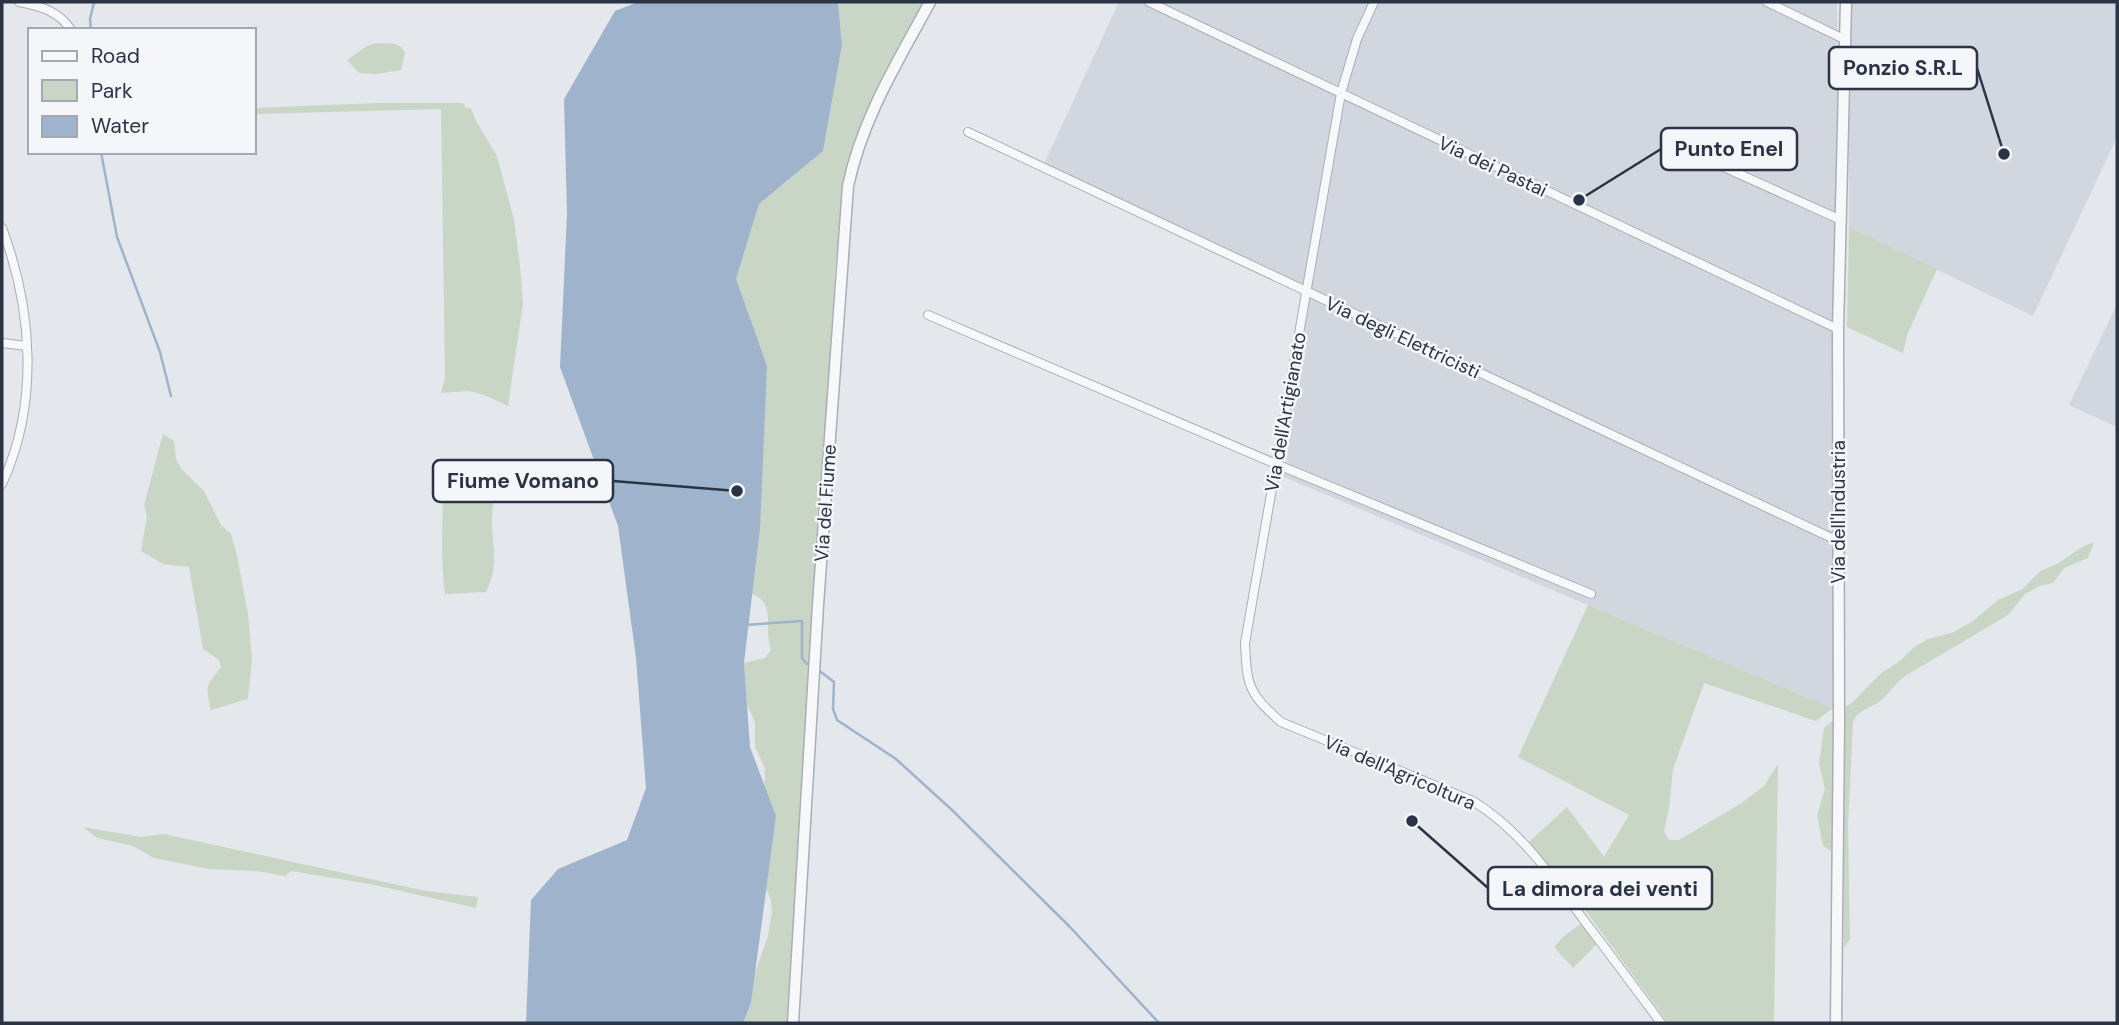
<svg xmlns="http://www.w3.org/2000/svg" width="2119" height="1025" font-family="'DM Sans',sans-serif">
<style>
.built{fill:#d2d6de}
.green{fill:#c9d6c5}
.water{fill:#9fb4cc}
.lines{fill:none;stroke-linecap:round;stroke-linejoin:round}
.stream{stroke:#9fb4cc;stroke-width:2.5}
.minor-casing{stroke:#a9aeb7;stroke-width:10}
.tertiary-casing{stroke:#a9aeb7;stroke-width:13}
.minor{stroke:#f7f8fa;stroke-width:8}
.tertiary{stroke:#f7f8fa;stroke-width:10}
.labels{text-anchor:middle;stroke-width:5;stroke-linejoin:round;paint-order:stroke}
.street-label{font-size:19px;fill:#2b3445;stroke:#f4f6f9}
.leader{fill:none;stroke:#2b3445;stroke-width:2.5}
.callout-dot{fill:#2b3445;stroke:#f4f6f9;stroke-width:2.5}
.callout{fill:#f4f6f9;stroke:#2b3445;stroke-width:2.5}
.callout-label{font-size:21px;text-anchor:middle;font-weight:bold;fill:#2b3445}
</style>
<rect width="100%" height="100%" fill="#e4e7ec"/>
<g class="built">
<polygon points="1119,2 1837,2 1839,228 1833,708 1284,477 1308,291 1044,164"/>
<polygon points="1849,2 2117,2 2117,137 2033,316 1849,227"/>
<polygon points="2117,304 2117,427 2069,405"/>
</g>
<g class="green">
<path d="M838 2H923L868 110 844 190 835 267 821 512 801 794 788 1023H743L751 1003 755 973 768 936 772 912 771 900 762 879 765 768 755 747V722L747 705 744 663 765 658 771 650C763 629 777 603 752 594L760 529 736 279 759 204 823 151 842 45Z"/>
<path d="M377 43C389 44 399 41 405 53L401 70 376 74 359 73 347 60 367 46Z"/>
<polygon points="377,103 463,103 466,108 471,108 475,119 497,156 514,220 520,266 523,303 508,406 484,395 469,391 441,393 445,378 441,109 254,114 254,108"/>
<polygon points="1849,227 1937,269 1907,335 1903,353 1847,327"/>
<path d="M163 434 174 441 176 459 182 470 204 491 221 525 231 534 237 556 248 614 252 659 248 699 211 710C205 684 206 687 221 667L219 660 203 649 189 567 163 564 141 551 147 516 144 505Z"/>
<path d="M497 464C495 484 492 505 492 526 493 553 499 564 486 592L445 594C439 552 444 509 443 466Z"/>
<path d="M2094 542 2088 558 2064 568 2053 583 2039 586 2024 595 2008 615 1905 676C1895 683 1890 693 1880 701 1870 709 1858 709 1853 722L1848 827 1850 939 1844 948 1843 708 1852 703 1880 674 1900 661 1914 647 1928 639 1954 632 1973 621 1998 600 2023 589 2040 571 2057 564 2082 547Z"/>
<polygon points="1588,605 1833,708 1816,721 1704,683 1673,769 1669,809 1664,831 1669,840 1679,840 1740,804 1764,786 1778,764 1774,1023 1668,1023 1580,903 1529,842 1567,807 1604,857 1629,815 1518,757"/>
<polygon points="1832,721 1834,722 1833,852 1823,846 1817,815 1825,789 1819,764 1824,728"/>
<polygon points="83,827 141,837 164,834 426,891 478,897 476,908 370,884 291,871 285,876 257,871 209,869 154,858 133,846 97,838"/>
<polygon points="1583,922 1597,944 1573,968 1554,947 1563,937"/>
</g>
<polygon class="water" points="638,2 838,2 842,45 823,151 759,204 736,279 767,366 760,529 744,663 750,747 776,816 751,1003 743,1023 526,1023 531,900 558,869 627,840 646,788 636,658 618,526 560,367 567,214 564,99 615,11"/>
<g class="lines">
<g class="stream">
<polyline points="91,30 90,19 94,2"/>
<polyline points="101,152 117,237 160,352 171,396"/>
<polyline points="745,625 802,621 802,658 807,664"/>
<polyline points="817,669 834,682 833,709 837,720 896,759 952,810 1070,927 1159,1023"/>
</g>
<g class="minor-casing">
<g id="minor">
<path d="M19 2C40 6 59 11 71 30"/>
<polyline points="1149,2 1838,329"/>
<path d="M1374 2 1357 39 1341 93 1245 643C1247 686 1248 693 1281 722L1473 801C1520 830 1551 875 1583 919 1609 953 1635 988 1661 1023"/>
<polyline points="1767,2 1846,40"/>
<polyline points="968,132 1838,541"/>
<polyline points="1666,141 1841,220"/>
<path d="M2 228C33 310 39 404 2 484"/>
<polyline points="928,315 1276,464 1591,594"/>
<polyline points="2,343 27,346"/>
</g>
</g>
<g class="tertiary-casing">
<g id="tertiary">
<path d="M793 1023 818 605 848 186C862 119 898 61 930 2"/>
<polyline points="1836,1023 1839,722 1838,329 1846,2"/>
</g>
</g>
<use href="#minor" class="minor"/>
<use href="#tertiary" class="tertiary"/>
</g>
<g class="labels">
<g class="street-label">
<text transform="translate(1493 166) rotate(25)" y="7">Via dei Pastai</text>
<text transform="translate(1403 337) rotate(25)" y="7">Via degli Elettricisti</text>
<text transform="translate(1285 412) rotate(-80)" y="7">Via dell'Artigianato</text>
<text transform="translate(825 503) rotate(-86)" y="7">Via del Fiume</text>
<text transform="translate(1838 512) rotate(-90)" y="7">Via dell'Industria</text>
<text transform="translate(1400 772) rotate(23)" y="7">Via dell'Agricoltura</text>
</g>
</g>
<path class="leader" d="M2004 154L1977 68M1579 200L1661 149M737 491L613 481M1412 821L1488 888"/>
<g class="callout-dot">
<circle cx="2004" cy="154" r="7"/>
<circle cx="1579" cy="200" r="7"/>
<circle cx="737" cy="491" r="7"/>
<circle cx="1412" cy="821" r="7"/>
</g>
<g class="callout">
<rect x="1829" y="47" width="148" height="42" rx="7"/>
<rect x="1661" y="128" width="136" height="42" rx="7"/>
<rect x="433" y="460" width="180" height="42" rx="7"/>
<rect x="1488" y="867" width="224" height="42" rx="7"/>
</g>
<g class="callout-label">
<text x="1903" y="75">Ponzio S.R.L</text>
<text x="1729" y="156">Punto Enel</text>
<text x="523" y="488">Fiume Vomano</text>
<text x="1600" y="896">La dimora dei venti</text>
</g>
<rect width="2119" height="1025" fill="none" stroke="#2b3445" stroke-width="7"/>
<rect x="28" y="28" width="228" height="126" fill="#f4f6f9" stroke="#a4a8b1" stroke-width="2"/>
<rect x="42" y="51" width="35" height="10" fill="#f7f8fa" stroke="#a4a8b1" stroke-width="2"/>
<text x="91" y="63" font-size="21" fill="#2b3445">Road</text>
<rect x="42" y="80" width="35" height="21" fill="#c9d6c5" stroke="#a4a8b1" stroke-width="2"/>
<text x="91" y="98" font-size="21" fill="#2b3445">Park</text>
<rect x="42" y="116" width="35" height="21" fill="#9fb4cc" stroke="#a4a8b1" stroke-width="2"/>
<text x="91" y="133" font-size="21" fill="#2b3445">Water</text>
</svg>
